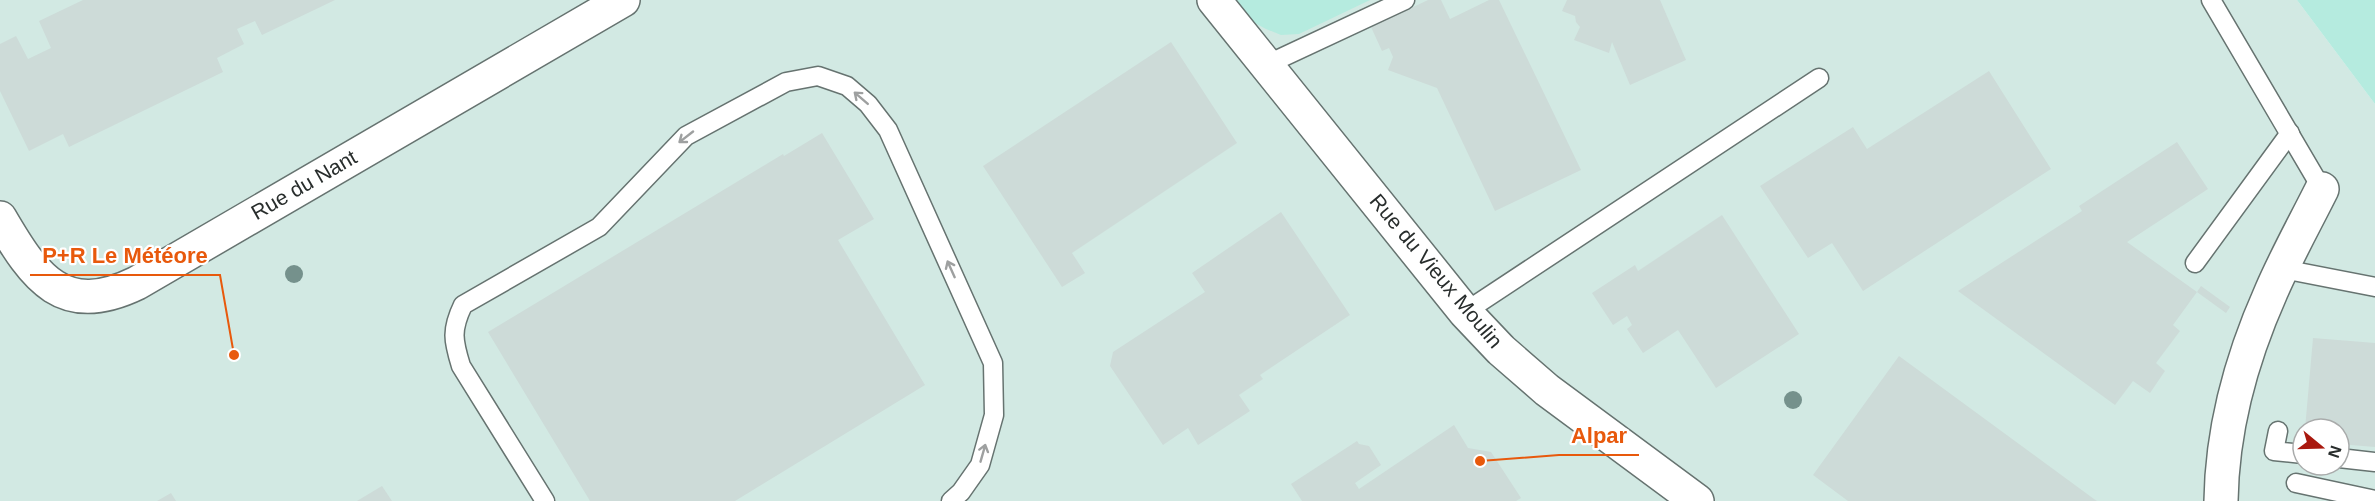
<svg xmlns="http://www.w3.org/2000/svg" width="2375" height="501" font-family="Arial,sans-serif">
<style>
.built{fill:#d2e9e3;fill-rule:evenodd}
.green{fill:#b5ebdf}
.building{fill:#cddbd8}
.lines{fill:none;stroke-linecap:round;stroke-linejoin:round}
.lane-casing{stroke:#667370;stroke-width:21}
.street-casing{stroke:#667370;stroke-width:36}
.lane{stroke:#fff;stroke-width:18}
.street{stroke:#fff;stroke-width:33}
.tree{fill:#75918c}
.oneway{stroke:#9ea0a0}
.labels{text-anchor:middle;stroke-width:4.5;stroke-linejoin:round;paint-order:stroke}
.street-label{font-size:21px;fill:#282d2c;stroke:#fff}
.leader{fill:none;stroke:#e8590c;stroke-width:2}
.callout-dot{fill:#e8590c;stroke:#fff;stroke-width:2}
.callout-label{font-size:22px;text-anchor:middle;font-weight:bold;fill:#e8590c;stroke:#fff;stroke-width:4.5;stroke-linejoin:round;paint-order:stroke}
</style>
<rect width="100%" height="100%" fill="#e6f5f1"/>
<path class="built" d="M0 0H2297L2375 104V501H0ZM2303 429H2339V465H2303Z"/>
<g class="green">
<polygon points="1236,0 1370,0 1299,34 1281,35 1266,29 1251,21"/>
<polygon points="2297,0 2375,0 2375,104"/>
</g>
<g class="building">
<polygon points="83,0 335,0 262,35 255,21 237,29 244,44 217,58 223,72 69,147 63,134 29,151 0,91 0,44 16,36 28,59 51,48 39,21"/>
<polygon points="1428,0 1441,0 1450,19 1489,0 1499,0 1581,170 1495,211 1437,88 1388,70 1393,57 1389,48 1382,51 1371,27"/>
<polygon points="1567,0 1660,0 1686,60 1630,85 1612,42 1609,53 1574,40 1580,27 1576,22 1575,16 1562,11"/>
<polygon points="1171,42 1237,143 1072,253 1085,273 1062,287 983,166"/>
<polygon points="1989,71 2051,169 1863,291 1832,243 1808,258 1760,186 1853,127 1867,149"/>
<polygon points="822,133 874,219 838,240 925,385 735,501 590,501 488,332 783,154 784,156"/>
<polygon points="2177,142 2208,189 2127,242 2197,292 2173,325 2180,331 2156,363 2165,371 2150,393 2133,381 2115,405 1958,291 2082,211 2079,206"/>
<polygon points="1281,212 1350,315 1260,375 1263,379 1239,395 1250,411 1198,445 1188,428 1163,445 1110,366 1113,352 1205,292 1192,273"/>
<polygon points="1722,215 1799,334 1716,388 1678,330 1643,353 1627,329 1632,325 1627,316 1613,325 1592,293 1635,265 1638,271"/>
<polygon points="2201,286 2230,307 2226,313 2197,292"/>
<polygon points="2313,338 2375,343 2375,447 2339,444 2339,429 2305,429"/>
<polygon points="1899,356 2094,499 2097,501 1848,501 1813,475"/>
<polygon points="1454,425 1468,448 1491,452 1521,498 1516,501 1302,501 1291,484 1357,441 1359,444 1369,446 1381,465 1355,483 1359,489"/>
<polygon points="382,486 392,501 357,501"/>
<polygon points="171,493 176,501 157,501"/>
</g>
<g class="lines">
<g class="lane-casing">
<g id="lane">
<polyline points="2211,0 2322,189"/>
<polyline points="1266,65 1405,0"/>
<polyline points="2195,263 2290,133"/>
<polyline points="2283,269 2375,287"/>
<polyline points="1465,312 1819,78"/>
<polyline points="2278,431 2274,451 2303,454"/>
<polyline points="2339,458 2375,462"/>
<polyline points="2296,483 2375,500"/>
<path d="M545 501 461 366C453 340 451 330 463 305L599 227 686 136 786 82 818 76 847 86 868 104 888 130 993 363 994 415 980 465 961 492 951 501"/>
</g>
</g>
<g class="street-casing">
<g id="street">
<polyline points="1214,0 1465,312 1501,350 1547,390 1697,501"/>
<path d="M0 218C35 278 63 319 137 283L623 0"/>
<path d="M2221 501C2222 430 2242 357 2271 292 2286 257 2305 223 2322 189"/>
</g>
</g>
<use href="#lane" class="lane"/>
<use href="#street" class="street"/>
</g>
<g class="tree">
<circle cx="294" cy="274" r="9"/>
<circle cx="1793" cy="400" r="9"/>
</g>
<defs><path id="oneway-shaft" d="M-6 0H5M1.5-3L5.5 0L1.5 3" fill="none" stroke-width="1.6" stroke-linecap="round" stroke-linejoin="round" transform="scale(1.5)"/></defs>
<g class="oneway">
<use href="#oneway-shaft" transform="translate(861 98) rotate(-139)"/>
<use href="#oneway-shaft" transform="translate(686 137) rotate(142)"/>
<use href="#oneway-shaft" transform="translate(951 269) rotate(-114)"/>
<use href="#oneway-shaft" transform="translate(983 453) rotate(-74)"/>
</g>
<g class="labels">
<g class="street-label">
<text transform="translate(304 185) rotate(-30)" y="7">Rue du Nant</text>
<text transform="translate(1436 271) rotate(50)" y="7">Rue du Vieux Moulin</text>
</g>
</g>
<path class="leader" d="M234 355L220 275H30M1480 461L1559 455H1639"/>
<g class="callout-dot">
<circle cx="234" cy="355" r="6"/>
<circle cx="1480" cy="461" r="6"/>
</g>
<g class="callout-label">
<text x="125" y="263">P+R Le Météore</text>
<text x="1599" y="443">Alpar</text>
</g>
<g transform="translate(2321 447) rotate(109)"><circle r="28" fill="#ffffff" stroke="#a9abab" stroke-width="1.5"/>
<path d="M0-4.5L10 22L0 15L-10 22Z" fill="#a9180e"/>
<text y="-9" font-size="16" font-weight="bold" text-anchor="middle" fill="#282d2c">N</text>
</g>
</svg>
